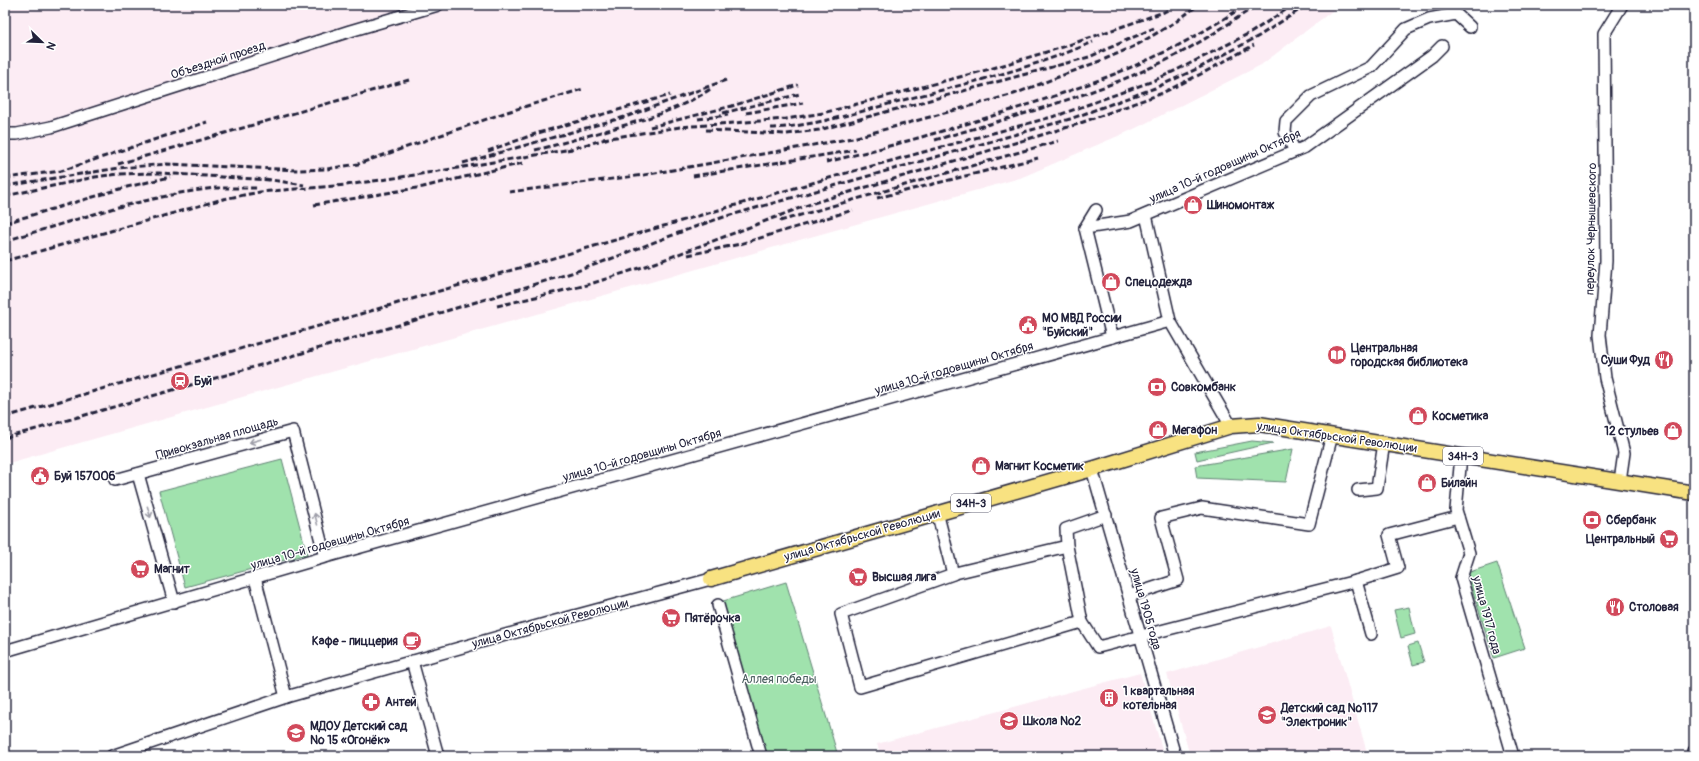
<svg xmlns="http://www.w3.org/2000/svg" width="1699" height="761" font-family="Pangolin,sans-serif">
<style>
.built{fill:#fcecf4}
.green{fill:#a0e2ad;stroke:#618274}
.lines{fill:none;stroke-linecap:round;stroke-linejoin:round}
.minor-casing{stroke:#22223b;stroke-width:14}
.major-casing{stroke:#22223b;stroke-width:17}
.minor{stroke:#fff;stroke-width:11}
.major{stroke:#f8e281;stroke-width:14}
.rail{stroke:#22223b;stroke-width:3;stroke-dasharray:6 3;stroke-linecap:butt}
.oneway{stroke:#9c9ca7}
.labels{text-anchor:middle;stroke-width:3;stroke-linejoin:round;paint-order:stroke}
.shield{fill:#fff;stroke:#646476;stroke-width:1}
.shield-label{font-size:11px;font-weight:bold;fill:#22223b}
.street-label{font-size:12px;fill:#22223b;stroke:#fff}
.poi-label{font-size:12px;font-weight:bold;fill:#22223b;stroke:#fff;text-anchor:start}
.park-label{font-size:12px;fill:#485c5d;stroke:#fff}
</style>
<rect width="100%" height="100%" fill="#fff"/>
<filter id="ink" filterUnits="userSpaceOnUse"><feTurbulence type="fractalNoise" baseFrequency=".025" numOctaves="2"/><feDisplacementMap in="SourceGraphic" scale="8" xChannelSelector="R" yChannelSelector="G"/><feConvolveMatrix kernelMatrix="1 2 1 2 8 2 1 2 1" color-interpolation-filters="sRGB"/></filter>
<g filter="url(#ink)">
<g class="built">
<polygon points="5,5 1340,5 1261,65 1132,130 1020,178 5,464"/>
<polygon points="1331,626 1368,756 1190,756 1167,674"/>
<polygon points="1140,673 1164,756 881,756 877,744"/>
</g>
<g class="green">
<polygon points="1252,441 1273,443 1197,460 1195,452"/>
<polygon points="1293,449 1286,482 1197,478 1195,466"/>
<polygon points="282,459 307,554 185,587 159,491"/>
<polygon points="1497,563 1525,648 1494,658 1467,573"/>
<polygon points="786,582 838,756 765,756 720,602"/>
<polygon points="1409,607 1415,634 1401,638 1394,610"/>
<polygon points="1418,643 1424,662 1413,665 1408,646"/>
</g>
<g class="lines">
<g class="minor-casing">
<g id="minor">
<polyline points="5,134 17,134 51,127 350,31 438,5"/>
<polyline points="1295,151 1285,132 1286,121 1311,96 1371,67 1406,29 1429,19 1456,14 1470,27"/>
<polyline points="1096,210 1085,228 1112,337"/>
<polyline points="1146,215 1170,321 1231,426"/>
<polyline points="1085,228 1131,221 1305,147 1432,56 1442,46"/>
<polyline points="1461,456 1456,510 1469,553 1461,578 1513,756"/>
<polyline points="1092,469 1175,756"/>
<polyline points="138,474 174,602"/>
<polyline points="115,480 293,431 325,557"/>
<polyline points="1620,481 1624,453 1605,378 1600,335 1606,261 1604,34 1622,5"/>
<polyline points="1358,490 1377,488 1384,443"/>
<polyline points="937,512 953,574 841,614 860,687 1082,622 1098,647 1356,581 1398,568 1389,535 1458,517"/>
<polyline points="1067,546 1082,622"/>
<polyline points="951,574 1067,546 1066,529 1106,515"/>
<polyline points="255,578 286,697"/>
<polyline points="1356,581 1371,634"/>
<polyline points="1129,596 1178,580 1161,518 1202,508 1309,524 1332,435"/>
<polyline points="718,605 761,756"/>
<polyline points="5,651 325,557 1170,321"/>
<polyline points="412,661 438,756"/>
<polyline points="112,756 286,697 548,623 711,579"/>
<polyline points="1693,756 1694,751"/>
</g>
</g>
<g class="major-casing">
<polyline id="major" points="711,579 1092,469 1231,426 1259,424 1694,493"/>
</g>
<use href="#minor" class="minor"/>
<use href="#major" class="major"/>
<g class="rail">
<polyline points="723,113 800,94"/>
<polyline points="746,113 803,103"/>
<polyline points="698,119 728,115"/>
<polyline points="650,127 732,106 798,85"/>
<path d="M771 128C817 126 862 111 907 99 969 83 1033 68 1093 42"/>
<polyline points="706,130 786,134 819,130 1089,57 1154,28"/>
<polyline points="603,139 680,127 786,119 823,113 990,69 1063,47 1164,12 1178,5"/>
<path d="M935 140C1016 116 1099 94 1175 56 1203 41 1230 23 1257 5"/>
<path d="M535 150C557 145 579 138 601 132 639 121 678 111 712 88"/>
<polyline points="567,150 609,138"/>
<polyline points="488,151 538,133 670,95"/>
<path d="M826 162C873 151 919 138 966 124 1035 103 1106 81 1171 49 1197 36 1222 20 1246 5"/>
<polyline points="463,163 628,116 726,80"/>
<polyline points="118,164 409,80"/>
<polyline points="693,176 856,150"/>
<polyline points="5,178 61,171 207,122"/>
<polyline points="265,179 304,185"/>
<polyline points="5,186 119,168 167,164 299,170 327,169 358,164 507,112 583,89"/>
<polyline points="509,192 644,175 853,138 1014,94 1105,59 1135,46 1177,21 1198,5"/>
<polyline points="5,196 95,177 118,174 159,173 270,180"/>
<polyline points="877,198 1038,158"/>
<polyline points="314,205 423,187 523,163"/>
<polyline points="780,221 1058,141"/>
<polyline points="5,223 127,187 170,177"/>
<polyline points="5,241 114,208 180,193 214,188 257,188"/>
<polyline points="688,255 740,244 853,210"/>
<polyline points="5,261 223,199 260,192 346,185 415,175 572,149"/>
<polyline points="497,306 587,285 655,263 813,203 1075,125 1160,94 1203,73 1254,45"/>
<polyline points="5,417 843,174 1059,115 1153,81 1187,65 1252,32 1293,5"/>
<path d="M5 438C193 384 381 332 568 274 620 257 671 234 724 217L1070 119 1155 88 1199 68 1259 36 1307 5"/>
</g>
</g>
<defs><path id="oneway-shaft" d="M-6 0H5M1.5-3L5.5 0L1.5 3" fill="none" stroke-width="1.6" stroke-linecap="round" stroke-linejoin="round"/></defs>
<g class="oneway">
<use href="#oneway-shaft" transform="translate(255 441) rotate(164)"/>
<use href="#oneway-shaft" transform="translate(149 512) rotate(74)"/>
<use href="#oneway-shaft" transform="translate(316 519) rotate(-104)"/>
</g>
</g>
<defs>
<g id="shop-disc" transform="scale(1)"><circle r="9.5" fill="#d1495b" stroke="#fff"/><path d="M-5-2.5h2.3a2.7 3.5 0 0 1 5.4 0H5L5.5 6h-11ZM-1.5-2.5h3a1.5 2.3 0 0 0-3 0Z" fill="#fff"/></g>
<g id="civic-disc" transform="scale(1)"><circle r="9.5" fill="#d1495b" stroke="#fff"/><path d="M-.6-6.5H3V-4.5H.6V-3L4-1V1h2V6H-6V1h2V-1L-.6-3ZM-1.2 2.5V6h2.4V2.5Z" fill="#fff"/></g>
<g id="library-disc" transform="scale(1)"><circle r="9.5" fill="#d1495b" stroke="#fff"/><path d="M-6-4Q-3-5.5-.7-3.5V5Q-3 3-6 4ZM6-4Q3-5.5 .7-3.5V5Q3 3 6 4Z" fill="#fff"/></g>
<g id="restaurant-disc" transform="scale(1)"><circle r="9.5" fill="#d1495b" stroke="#fff"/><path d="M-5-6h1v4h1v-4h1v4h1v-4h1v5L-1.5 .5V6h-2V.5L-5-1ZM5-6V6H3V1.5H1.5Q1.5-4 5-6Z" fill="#fff"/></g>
<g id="station-disc" transform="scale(1)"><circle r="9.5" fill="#d1495b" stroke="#fff"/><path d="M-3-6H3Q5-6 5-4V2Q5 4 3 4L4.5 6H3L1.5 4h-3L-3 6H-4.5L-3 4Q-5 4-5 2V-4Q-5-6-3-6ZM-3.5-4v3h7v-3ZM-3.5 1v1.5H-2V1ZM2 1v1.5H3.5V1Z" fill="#fff"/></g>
<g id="bank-disc" transform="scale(1)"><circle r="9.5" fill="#d1495b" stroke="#fff"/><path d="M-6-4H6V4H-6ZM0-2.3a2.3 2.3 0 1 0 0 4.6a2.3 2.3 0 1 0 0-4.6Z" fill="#fff"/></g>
<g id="supermarket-disc" transform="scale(1)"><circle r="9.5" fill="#d1495b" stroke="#fff"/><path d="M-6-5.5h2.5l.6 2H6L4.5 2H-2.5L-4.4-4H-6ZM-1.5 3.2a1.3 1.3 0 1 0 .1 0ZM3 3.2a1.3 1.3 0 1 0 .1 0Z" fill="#fff"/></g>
<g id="cafe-disc" transform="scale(1)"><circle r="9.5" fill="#d1495b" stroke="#fff"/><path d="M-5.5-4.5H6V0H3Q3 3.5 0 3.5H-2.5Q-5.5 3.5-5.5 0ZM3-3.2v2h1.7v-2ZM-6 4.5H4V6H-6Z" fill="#fff"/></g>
<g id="building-disc" transform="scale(1)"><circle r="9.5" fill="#d1495b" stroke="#fff"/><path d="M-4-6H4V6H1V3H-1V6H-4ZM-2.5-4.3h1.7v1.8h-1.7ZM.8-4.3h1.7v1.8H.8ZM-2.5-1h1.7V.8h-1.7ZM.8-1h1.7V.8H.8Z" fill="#fff"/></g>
<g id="pharmacy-disc" transform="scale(1)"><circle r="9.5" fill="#d1495b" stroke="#fff"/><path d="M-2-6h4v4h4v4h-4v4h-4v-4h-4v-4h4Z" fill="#fff"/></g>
<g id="school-disc" transform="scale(1)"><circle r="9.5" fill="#d1495b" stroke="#fff"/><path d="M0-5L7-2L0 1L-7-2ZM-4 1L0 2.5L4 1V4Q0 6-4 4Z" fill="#fff"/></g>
</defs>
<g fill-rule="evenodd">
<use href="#shop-disc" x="1193" y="205"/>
<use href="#shop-disc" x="1111" y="282"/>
<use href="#civic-disc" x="1028" y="325"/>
<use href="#library-disc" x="1337" y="355"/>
<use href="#restaurant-disc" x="1664" y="360"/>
<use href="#station-disc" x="180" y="381"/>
<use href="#bank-disc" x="1157" y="387"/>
<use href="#shop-disc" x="1418" y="416"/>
<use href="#shop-disc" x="1158" y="430"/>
<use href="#shop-disc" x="1673" y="431"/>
<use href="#shop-disc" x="981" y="466"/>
<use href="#civic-disc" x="40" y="476"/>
<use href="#shop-disc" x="1427" y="483"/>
<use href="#bank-disc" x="1592" y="520"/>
<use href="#supermarket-disc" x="1669" y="539"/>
<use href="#supermarket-disc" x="140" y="569"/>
<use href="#supermarket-disc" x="858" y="577"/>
<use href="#restaurant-disc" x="1615" y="607"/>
<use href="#supermarket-disc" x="671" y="618"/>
<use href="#cafe-disc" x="412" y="641"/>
<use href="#building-disc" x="1109" y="698"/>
<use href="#pharmacy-disc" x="371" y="702"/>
<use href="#school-disc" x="1267" y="715"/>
<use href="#school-disc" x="1009" y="721"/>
<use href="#school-disc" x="296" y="733"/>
</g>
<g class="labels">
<g class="shield">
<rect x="1443" y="447" width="40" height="18" rx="3"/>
<rect x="951" y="494" width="40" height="18" rx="3"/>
</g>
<g class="shield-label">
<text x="1463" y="460">34Н-3</text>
<text x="971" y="507">34Н-3</text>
</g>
<g class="street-label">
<text transform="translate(218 60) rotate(-18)" y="4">Объездной проезд</text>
<text transform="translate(1225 166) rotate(-24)" y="4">улица 10-й годовщины Октября</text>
<text transform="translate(1591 229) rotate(-89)" y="4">переулок Чернышевского</text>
<text transform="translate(954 368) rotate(-16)" y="4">улица 10-й годовщины Октября</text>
<text transform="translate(1337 437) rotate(8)" y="4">улица Октябрьской Революции</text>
<text transform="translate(217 438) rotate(-16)" y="4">Привокзальная площадь</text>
<text transform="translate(642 455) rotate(-16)" y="4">улица 10-й годовщины Октября</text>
<text transform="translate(862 535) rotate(-16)" y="4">улица Октябрьской Революции</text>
<text transform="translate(330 543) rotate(-16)" y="4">улица 10-й годовщины Октября</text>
<text transform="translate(1146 609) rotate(74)" y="4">улица 1905 года</text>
<text transform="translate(1487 615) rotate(75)" y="4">улица 1917 года</text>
<text transform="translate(550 623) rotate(-15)" y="4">улица Октябрьской Революции</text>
</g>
<g class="poi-label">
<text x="1207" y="209">Шиномонтаж</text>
<text x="1125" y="286">Спецодежда</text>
<text x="1042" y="322">МО МВД России<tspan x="1042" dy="14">"Буйский"</tspan></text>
<text x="1351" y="352">Центральная<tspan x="1351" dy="14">городская библиотека</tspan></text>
<text x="1650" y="364" text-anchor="end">Суши Фуд</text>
<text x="194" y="385">Буй</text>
<text x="1171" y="391">Совкомбанк</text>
<text x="1432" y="420">Косметика</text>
<text x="1172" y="434">Мегафон</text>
<text x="1659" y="435" text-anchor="end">12 стульев</text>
<text x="995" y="470">Магнит Косметик</text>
<text x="54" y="480">Буй 157006</text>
<text x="1441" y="487">Билайн</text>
<text x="1606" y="524">Сбербанк</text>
<text x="1655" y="543" text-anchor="end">Центральный</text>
<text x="154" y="573">Магнит</text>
<text x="872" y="581">Высшая лига</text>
<text x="1629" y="611">Столовая</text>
<text x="685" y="622">Пятёрочка</text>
<text x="398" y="645" text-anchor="end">Кафе - пиццерия</text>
<text x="1123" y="695">1 квартальная<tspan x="1123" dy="14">котельная</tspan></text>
<text x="385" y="706">Антей</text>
<text x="1281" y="712">Детский сад №117<tspan x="1281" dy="14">"Электроник"</tspan></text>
<text x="1023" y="725">Школа №2</text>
<text x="310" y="730">МДОУ Детский сад<tspan x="310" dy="14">№ 15 «Огонёк»</tspan></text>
</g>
<g class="park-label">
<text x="779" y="683">Аллея победы</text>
</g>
</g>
<rect width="1699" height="761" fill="none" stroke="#fff" stroke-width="20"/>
<rect x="10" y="10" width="1679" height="741" fill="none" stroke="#22223b" stroke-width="1.5" filter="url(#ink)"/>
<g transform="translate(42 42) rotate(113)" stroke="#ffffff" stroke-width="3" paint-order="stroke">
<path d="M0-3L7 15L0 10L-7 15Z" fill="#22223b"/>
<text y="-6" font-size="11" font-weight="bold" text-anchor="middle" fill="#22223b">N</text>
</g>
</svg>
